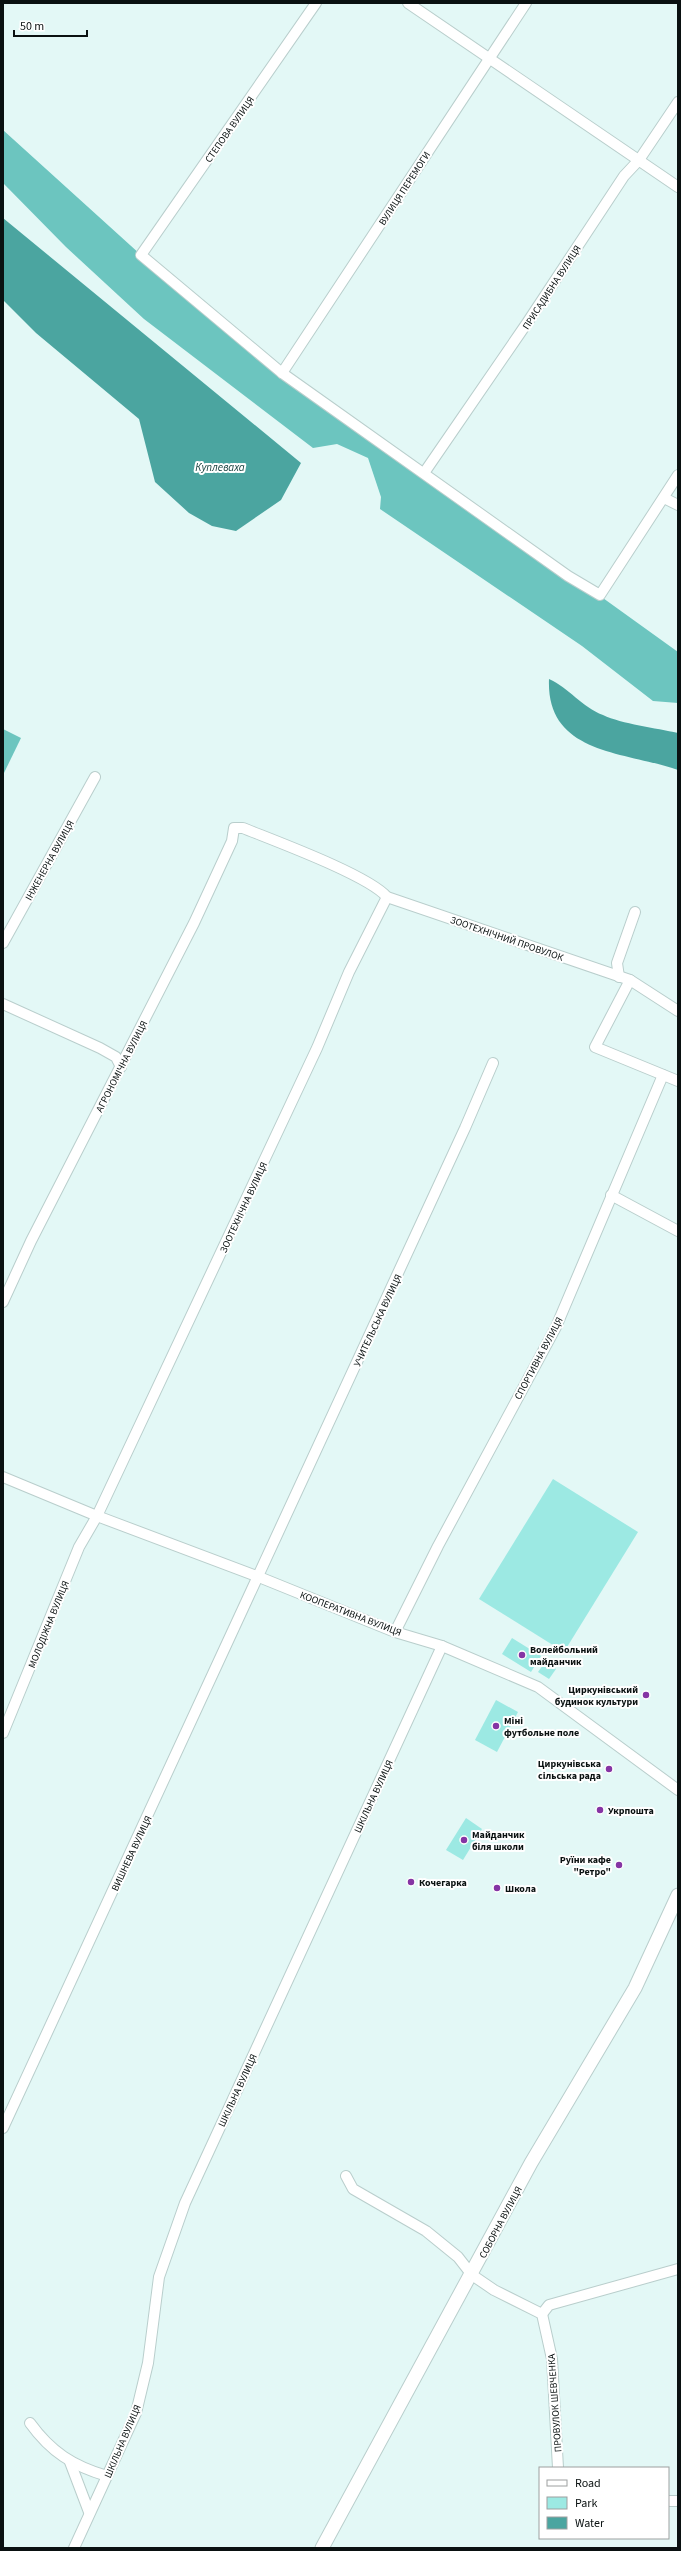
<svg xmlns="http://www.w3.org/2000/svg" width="681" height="2551" font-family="'Source Sans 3',sans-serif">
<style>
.green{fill:#9ce9e3}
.forest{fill:#6cc5bf}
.water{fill:#4ba5a0}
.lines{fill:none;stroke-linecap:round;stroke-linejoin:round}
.minor-casing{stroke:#b9cecc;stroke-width:12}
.tertiary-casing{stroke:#b9cecc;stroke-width:15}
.minor{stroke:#fff;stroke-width:10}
.tertiary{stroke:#fff;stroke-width:13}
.poi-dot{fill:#8534a4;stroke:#fff;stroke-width:1.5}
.labels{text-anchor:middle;stroke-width:4;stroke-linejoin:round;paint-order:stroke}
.street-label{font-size:10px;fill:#0a1111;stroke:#fff}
.poi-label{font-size:10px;font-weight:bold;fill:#0a1111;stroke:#fff;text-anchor:start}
.water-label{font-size:11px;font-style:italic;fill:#18423f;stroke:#fff}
</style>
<rect width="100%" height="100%" fill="#e3f8f6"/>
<g class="green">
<polygon points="553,1479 638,1532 564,1652 479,1599"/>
<polygon points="512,1638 541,1656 531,1672 502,1654"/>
<polygon points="545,1662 556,1669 549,1679 538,1672"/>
<polygon points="496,1700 518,1712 497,1752 475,1740"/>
<polygon points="466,1818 482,1829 463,1860 446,1850"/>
</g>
<g class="forest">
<polygon points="3,130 141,255 226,327 678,652 678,703 653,701 582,646 380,509 381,497 368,458 337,444 313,448 144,319 66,247 3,183"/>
<polygon points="3,729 21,738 3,775"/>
</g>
<g class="water">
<polygon points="3,218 301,463 281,500 236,531 212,526 189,513 155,482 139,419 36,333 3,300"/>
<path d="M549 679C569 688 582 707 603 715 622 724 656 728 678 733V770C625 751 546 755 549 679Z"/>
</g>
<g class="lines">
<g class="minor-casing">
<g id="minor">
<polyline points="316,3 141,255 282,373 568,576 600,595 678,475"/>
<polyline points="408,3 678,187"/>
<polyline points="282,373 526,3"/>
<polyline points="424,473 527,323 624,176 639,160 678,102"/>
<polyline points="664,498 678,505"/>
<polyline points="3,943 95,777"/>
<polyline points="619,977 617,963 635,912"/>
<polyline points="630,980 678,1011"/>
<polyline points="3,1004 100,1048 116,1057 121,1067"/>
<polyline points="611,1195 678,1231"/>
<path d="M3 1302 31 1241 194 923 232 841 234 828H243C275 841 368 875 387 897L630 980 595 1047 678 1081"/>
<polyline points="3,1477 97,1516 259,1577 395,1632 442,1646 538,1687 678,1790"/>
<polyline points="395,1632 438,1546 556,1327 663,1075"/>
<polyline points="3,1733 79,1547 97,1516 317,1048 349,972 387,897"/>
<polyline points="3,2128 465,1128 493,1063"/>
<polyline points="346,2176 353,2189 426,2231 458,2257 472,2275 494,2290 542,2314 552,2359 558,2468"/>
<polyline points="542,2314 549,2305 678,2269"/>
<path d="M30 2423C51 2452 73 2466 107 2476"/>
<polyline points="70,2462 89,2512"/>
<polyline points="668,2501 678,2501"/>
<polyline points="74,2548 136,2413 148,2363 159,2277 185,2203 442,1646"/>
</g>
</g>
<g class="tertiary-casing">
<polyline id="tertiary" points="322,2548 531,2163 635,1988 678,1895"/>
</g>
<use href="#minor" class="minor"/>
<use href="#tertiary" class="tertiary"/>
</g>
<g class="poi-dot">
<circle cx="522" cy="1655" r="4"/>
<circle cx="646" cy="1695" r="4"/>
<circle cx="496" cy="1726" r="4"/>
<circle cx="609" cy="1769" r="4"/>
<circle cx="600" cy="1810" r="4"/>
<circle cx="464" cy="1840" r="4"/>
<circle cx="619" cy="1865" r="4"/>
<circle cx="411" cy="1882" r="4"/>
<circle cx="497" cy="1888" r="4"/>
</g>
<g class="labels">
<g class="street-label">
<text transform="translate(229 129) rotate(-55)" y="4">СТЕПОВА ВУЛИЦЯ</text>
<text transform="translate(404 188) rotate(-57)" y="4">ВУЛИЦЯ ПЕРЕМОГИ</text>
<text transform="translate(551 287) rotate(-57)" y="4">ПРИСАДИБНА ВУЛИЦЯ</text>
<text transform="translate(49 860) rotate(-61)" y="4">ІНЖЕНЕРНА ВУЛИЦЯ</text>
<text transform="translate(507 938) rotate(19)" y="4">ЗООТЕХНІЧНИЙ ПРОВУЛОК</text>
<text transform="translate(121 1066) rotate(-63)" y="4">АГРОНОМІЧНА ВУЛИЦЯ</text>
<text transform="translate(243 1207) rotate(-65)" y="4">ЗООТЕХНІЧНА ВУЛИЦЯ</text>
<text transform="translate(377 1320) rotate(-65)" y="4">УЧИТЕЛЬСЬКА ВУЛИЦЯ</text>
<text transform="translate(538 1358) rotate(-62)" y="4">СПОРТИВНА ВУЛИЦЯ</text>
<text transform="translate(351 1613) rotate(21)" y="4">КООПЕРАТИВНА ВУЛИЦЯ</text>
<text transform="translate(48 1624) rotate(-68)" y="4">МОЛОДІЖНА ВУЛИЦЯ</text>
<text transform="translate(373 1796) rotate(-65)" y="4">ШКІЛЬНА ВУЛИЦЯ</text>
<text transform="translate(131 1853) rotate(-65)" y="4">ВИШНЕВА ВУЛИЦЯ</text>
<text transform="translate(237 2090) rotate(-65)" y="4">ШКІЛЬНА ВУЛИЦЯ</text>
<text transform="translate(500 2222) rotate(-62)" y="4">СОБОРНА ВУЛИЦЯ</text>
<text transform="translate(554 2403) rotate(-94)" y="4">ПРОВУЛОК ШЕВЧЕНКА</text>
<text transform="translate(122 2441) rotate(-67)" y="4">ШКІЛЬНА ВУЛИЦЯ</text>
</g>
<g class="poi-label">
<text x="530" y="1653">Волейбольний<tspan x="530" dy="12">майданчик</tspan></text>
<text x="638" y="1693" text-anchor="end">Циркунівський<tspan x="638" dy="12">будинок культури</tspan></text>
<text x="504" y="1724">Міні<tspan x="504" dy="12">футбольне поле</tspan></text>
<text x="601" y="1767" text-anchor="end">Циркунівська<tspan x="601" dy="12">сільська рада</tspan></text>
<text x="608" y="1814">Укрпошта</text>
<text x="472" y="1838">Майданчик<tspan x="472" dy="12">біля школи</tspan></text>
<text x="611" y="1863" text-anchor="end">Руїни кафе<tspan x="611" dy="12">"Ретро"</tspan></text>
<text x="419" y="1886">Кочегарка</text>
<text x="505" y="1892">Школа</text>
</g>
<g class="water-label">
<text x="220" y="471">Куплеваха</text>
</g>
</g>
<rect width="681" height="2551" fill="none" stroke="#0a1111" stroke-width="8"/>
<rect x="539" y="2467" width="130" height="72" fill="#ffffff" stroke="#9da0a0"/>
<rect x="547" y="2480" width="20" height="6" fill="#ffffff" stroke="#9da0a0"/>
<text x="575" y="2487" font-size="12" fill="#0a1111">Road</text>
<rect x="547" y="2497" width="20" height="12" fill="#9ce9e3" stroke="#9da0a0"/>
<text x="575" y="2507" font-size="12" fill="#0a1111">Park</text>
<rect x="547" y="2517" width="20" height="12" fill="#4ba5a0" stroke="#9da0a0"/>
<text x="575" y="2527" font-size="12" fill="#0a1111">Water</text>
<path d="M14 30v6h73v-6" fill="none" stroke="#0a1111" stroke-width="2"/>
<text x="20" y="30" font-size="12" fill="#0a1111" stroke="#ffffff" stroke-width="3" paint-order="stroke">50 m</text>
</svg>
